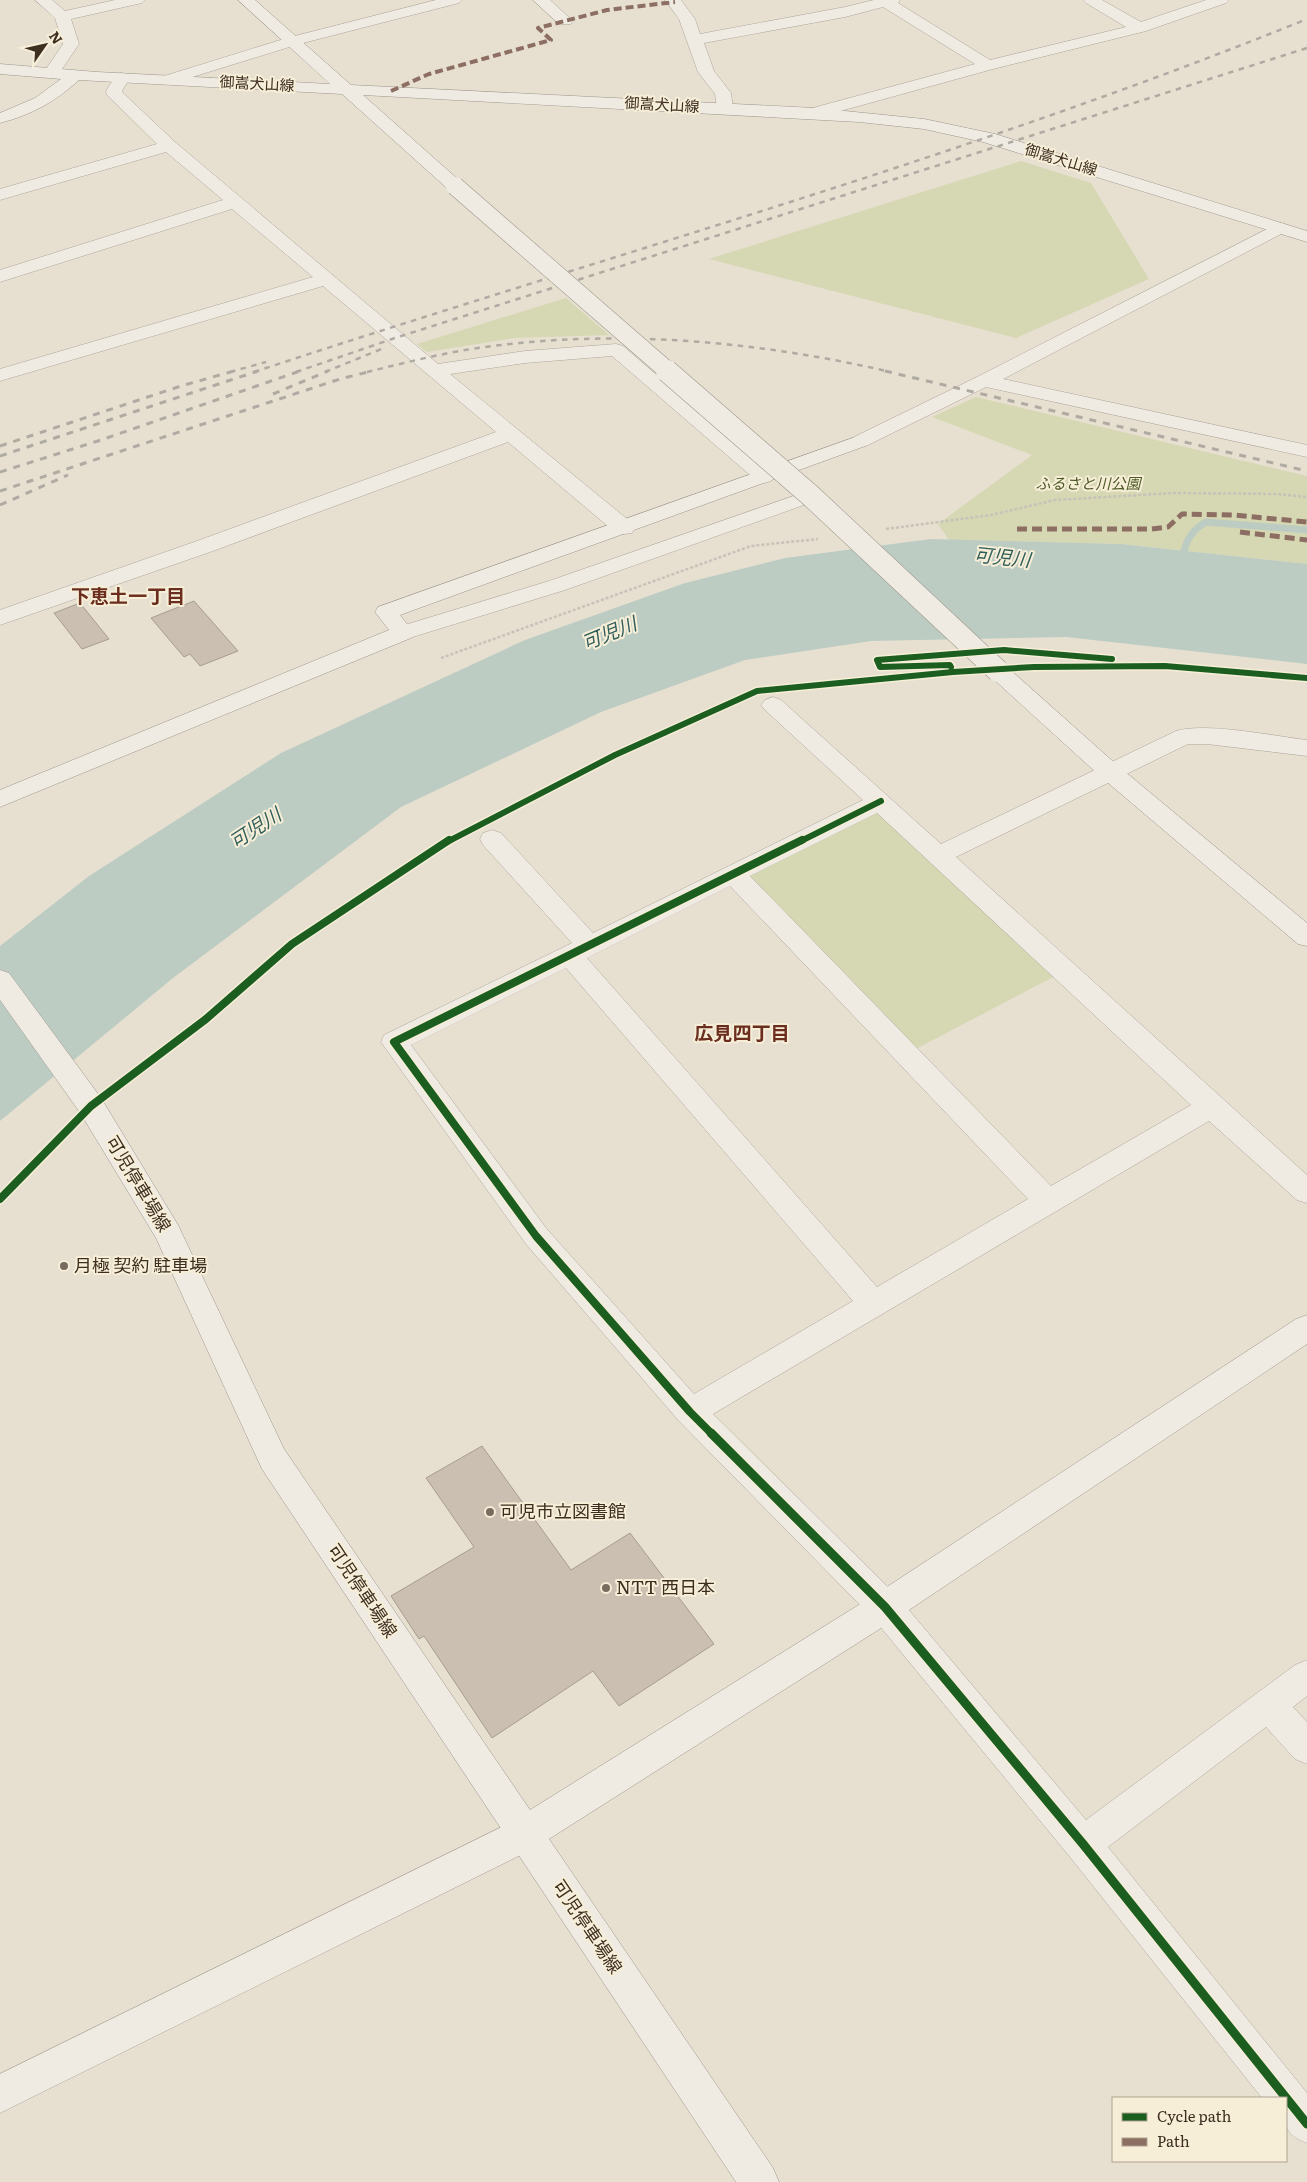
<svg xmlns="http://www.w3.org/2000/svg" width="1307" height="2182" font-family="Literata,'Noto Sans JP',serif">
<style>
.green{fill:#d6d7b3}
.water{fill:#bcccc2}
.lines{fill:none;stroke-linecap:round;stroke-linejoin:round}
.stream{stroke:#bcccc2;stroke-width:7}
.building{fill:#cbbfb2;stroke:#a89c90}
.street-casing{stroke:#ada599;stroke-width:1}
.secondary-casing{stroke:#9c958a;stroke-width:1}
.path{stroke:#c8c2b9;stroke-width:2.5;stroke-dasharray:3 2;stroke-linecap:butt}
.street{fill:#efebe3;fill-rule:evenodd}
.secondary{fill:#efebe3;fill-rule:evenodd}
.rail-far1{stroke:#afaaa2;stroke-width:2.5;stroke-dasharray:5.5 5.5;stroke-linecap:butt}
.rail{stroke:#afaaa2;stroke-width:3;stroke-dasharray:7 7;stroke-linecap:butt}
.secondary-bridge-far1-casing{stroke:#9c958a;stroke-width:19;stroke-linecap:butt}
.secondary-bridge-casing{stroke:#9c958a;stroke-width:23;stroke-linecap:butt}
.secondary-bridge-far1{stroke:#efebe3;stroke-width:18}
.secondary-bridge{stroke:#efebe3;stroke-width:22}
.quiet-far1{stroke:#8d6e63;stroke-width:4;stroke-dasharray:8 4;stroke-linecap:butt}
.quiet{stroke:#8d6e63;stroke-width:5;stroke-dasharray:10 5;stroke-linecap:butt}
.cycleway-far2-casing{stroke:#f7eed8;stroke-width:9}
.cycleway-far1-casing{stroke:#f7eed8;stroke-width:11}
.cycleway-casing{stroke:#f7eed8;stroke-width:12}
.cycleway-far2{stroke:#1b5e20;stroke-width:6}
.cycleway-far1{stroke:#1b5e20;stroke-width:8}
.cycleway{stroke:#1b5e20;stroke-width:9}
.poi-dot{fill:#786c5e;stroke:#f7eed8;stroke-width:2}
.labels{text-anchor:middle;stroke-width:4;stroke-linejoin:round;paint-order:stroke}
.far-street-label{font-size:15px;fill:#3d2e20;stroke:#f7eed8}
.far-park-label{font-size:15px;font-style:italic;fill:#4d5a26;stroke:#f7eed8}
.street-label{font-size:18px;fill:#3d2e20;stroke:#f7eed8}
.poi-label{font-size:18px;fill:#3d2e20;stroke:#f7eed8;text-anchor:start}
.water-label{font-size:19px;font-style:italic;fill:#2f5d5a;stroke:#f7eed8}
.neighbourhood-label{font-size:19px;font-weight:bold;fill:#6b2e1e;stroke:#f7eed8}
</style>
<rect width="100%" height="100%" fill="#e7e0d1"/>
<g class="green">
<polygon points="1021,161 1091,183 1149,279 1016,338 709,259"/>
<polygon points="566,298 609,335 514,338 427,352 417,344"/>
<polygon points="976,397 1307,476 1307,564 1121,544 949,540 938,524 1032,455 932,417"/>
<polygon points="877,812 1055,976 914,1050 747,876"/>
</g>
<polygon class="water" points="931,539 1121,544 1307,564 1307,664 1066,637 871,641 745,660 601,712 401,807 173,978 0,1121 0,946 89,876 281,753 525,640 685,583 785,558"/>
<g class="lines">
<path class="stream" d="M1182 560C1185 543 1190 531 1206 522L1307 530"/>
</g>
<g class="building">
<polygon points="194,601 238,651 200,666 190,654 184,657 151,618"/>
<polygon points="80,603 109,639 82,649 54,613"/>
<polygon points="482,1446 571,1570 630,1533 714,1644 619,1706 593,1671 492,1738 424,1636 419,1639 391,1596 474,1547 426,1478"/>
</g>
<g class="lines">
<g class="street-casing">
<g id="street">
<polygon points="35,0 52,0 65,11 115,0 145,0 142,3 71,19 79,44 58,75 46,75 44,72 63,44 55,18"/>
<polygon points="436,0 462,0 459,3 299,44 173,83 161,83 159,80 161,77 287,38"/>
<polygon points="533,0 550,0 573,21 571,24 559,24"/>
<polygon points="665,0 681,0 695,19 700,34 845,7 874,0 900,0 898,3 990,60 1126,27 1086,3 1083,0 1102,0 1141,22 1206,0 1229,0 1226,3 1146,31 993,69 815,118 809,117 807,113 809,109 975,64 883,7 845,17 704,43 714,71 731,93 733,108 731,112 719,112 717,108 715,94 698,72 679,19"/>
<polygon points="122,73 128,75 130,78 122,91 123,93 175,142 438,364 525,351 616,344 623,346 774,477 771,481 764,483 757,481 612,356 525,363 450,374 632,523 635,528 632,533 624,534 616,533 508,442 213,551 0,625 0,610 197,541 496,432 323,286 0,381 0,369 313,277 232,209 0,282 0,270 223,200 166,152 0,200 0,189 157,144 107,95 106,91 116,75"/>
<polygon points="1279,223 1285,224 1288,228 1285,232 1003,379 1307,445 1307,457 986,387 868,445 861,447 854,445 851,441 854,437 977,377"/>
<polygon points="811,490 818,492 821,496 818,500 565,590 403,640 395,638 392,633 395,628 549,581"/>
<path d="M773 697 781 700 941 844 1176 731C1206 722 1273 736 1307 740V756L1207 744H1188L956 857 1307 1175V1203L1297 1200 1209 1121 713 1414 897 1596 1086 1820 1295 1665 1307 1660V1696L1293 1707 1307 1722V1764L1295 1759 1266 1727 1108 1847 1307 2093V2143C1281 2133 1286 2123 1286 2098H1262L1070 1857 873 1618 679 1421 526 1244 381 1042 384 1035 572 943 483 845 480 839 483 833 492 830 501 833 593 933 863 800 765 710 761 705 765 700ZM877 813 1191 1105 1051 1186 750 876ZM730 886 1028 1199 877 1287 587 958ZM566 968 853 1301 694 1394 546 1228 411 1045Z"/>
<polygon points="524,1816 537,1821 542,1834 537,1847 0,2113 0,2074"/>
</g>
</g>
<g class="secondary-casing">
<g id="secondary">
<path d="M238 0H255L351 85 815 108 924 119 995 134 1307 231V242L983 142 924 129 859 122 363 95 461 182 464 186 461 190 455 191 449 190 342 94 79 80C55 102 31 115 0 123V113L35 98 61 79 0 74V64L97 72 330 84Z"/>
<polygon points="861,435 868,437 871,441 868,445 400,615 414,633 411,638 0,807 0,790 389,630 375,612 378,607"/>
<polygon points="998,664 1006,666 1117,765 1307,923 1307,946 1298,944 1101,777 990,676 987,671 990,666"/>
<polygon points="0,970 9,973 101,1098 178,1225 284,1449 530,1810 873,1596 1296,1319 1307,1315 1307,1344 897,1618 549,1839 773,2168 779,2182 736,2182 262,1469 156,1238 81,1114 0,1000"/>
</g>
</g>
<g class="path">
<polyline points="886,529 991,515 1055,500 1174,493 1277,494 1307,497"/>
<polyline points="441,658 751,546 818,539"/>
</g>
<use href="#street" class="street"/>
<use href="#secondary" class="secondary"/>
<g class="rail-far1">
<polyline points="230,372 266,362"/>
<path d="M254 372C605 256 964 158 1307 19"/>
<polyline points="296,372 395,338 1307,48"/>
<polyline points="325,372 384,348"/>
<path d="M367 372C408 362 450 351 493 346 626 329 761 342 891 372"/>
</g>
<g class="rail">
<polyline points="885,371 1307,471"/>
<polyline points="273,394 328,371"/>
<polyline points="0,446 181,386 234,371"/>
<polyline points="0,456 258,371"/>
<polyline points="0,472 98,441 300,371"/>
<polyline points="0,491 340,379 372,371"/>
<polyline points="0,505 68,475"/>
</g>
<g class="secondary-bridge-far1-casing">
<polyline id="secondary-bridge-far1" points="455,186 669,372"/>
</g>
<g class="secondary-bridge-casing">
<polyline id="secondary-bridge" points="667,371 811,496 998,671"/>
</g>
<use href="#secondary-bridge-far1" class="secondary-bridge-far1"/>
<use href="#secondary-bridge" class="secondary-bridge"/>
<polyline class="quiet-far1" points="391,91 429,74 551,40 538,28 607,10 675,2"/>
<g class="quiet">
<polyline points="1017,529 1152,529 1168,527 1182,514 1233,515 1307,522"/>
<polyline points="1240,532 1307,540"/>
</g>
<g class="cycleway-far2-casing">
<g id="cycleway-far2">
<polyline points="951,667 950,665 880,667 877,660 1004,650 1112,659"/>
<polyline points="447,842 615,755 757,691 953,672 1034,667 1165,666 1307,678"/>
<polyline points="799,842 881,801"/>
</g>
</g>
<g class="cycleway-far1-casing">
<g id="cycleway-far1">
<polyline points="0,1199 91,1106 206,1019 292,944 449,840"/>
<polyline points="712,1434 690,1412 536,1236 394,1042 802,840"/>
</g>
</g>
<g class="cycleway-casing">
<polyline id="cycleway" points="711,1433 885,1607 1083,1844 1307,2124"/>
</g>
<use href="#cycleway-far2" class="cycleway-far2"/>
<use href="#cycleway-far1" class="cycleway-far1"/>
<use href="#cycleway" class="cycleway"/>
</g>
<g class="poi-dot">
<circle cx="64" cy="1266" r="5"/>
<circle cx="490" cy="1512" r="5"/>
<circle cx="606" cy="1588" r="5"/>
</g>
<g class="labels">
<g class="far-street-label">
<text transform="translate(257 84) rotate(3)" y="5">御嵩犬山線</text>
<text transform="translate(662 105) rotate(3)" y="5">御嵩犬山線</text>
<text transform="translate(1061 160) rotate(17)" y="5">御嵩犬山線</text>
</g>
<g class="far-park-label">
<text x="1088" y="489">ふるさと川公園</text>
</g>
<g class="street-label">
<text transform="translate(138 1184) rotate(59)" y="6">可児停車場線</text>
<text transform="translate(362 1591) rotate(56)" y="6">可児停車場線</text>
<text transform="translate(587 1927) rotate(56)" y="6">可児停車場線</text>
</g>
<g class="poi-label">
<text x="74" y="1272">月極 契約 駐車場</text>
<text x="500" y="1518">可児市立図書館</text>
<text x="616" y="1594">NTT 西日本</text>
</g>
<g class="water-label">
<text transform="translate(1002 557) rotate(6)" y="7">可児川</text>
<text transform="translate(609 633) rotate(-22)" y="7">可児川</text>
<text transform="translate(255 828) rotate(-33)" y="7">可児川</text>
</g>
<g class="neighbourhood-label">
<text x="128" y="603">下恵土一丁目</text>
<text x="742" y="1040">広見四丁目</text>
</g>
</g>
<rect x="1112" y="2097" width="175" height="65" fill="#f7eed8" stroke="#ada18e"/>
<rect x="1122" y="2113" width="25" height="8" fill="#1b5e20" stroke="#ada18e"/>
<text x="1157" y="2122" font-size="15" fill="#3d2e20">Cycle path</text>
<rect x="1122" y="2138" width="25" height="8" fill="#8d6e63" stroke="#ada18e"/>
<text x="1157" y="2147" font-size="15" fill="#3d2e20">Path</text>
<g transform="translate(45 45) rotate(56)" stroke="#f7eed8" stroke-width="4" paint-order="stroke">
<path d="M0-4L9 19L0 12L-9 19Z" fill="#3d2e20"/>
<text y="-8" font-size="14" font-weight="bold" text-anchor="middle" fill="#3d2e20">N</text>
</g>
</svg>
